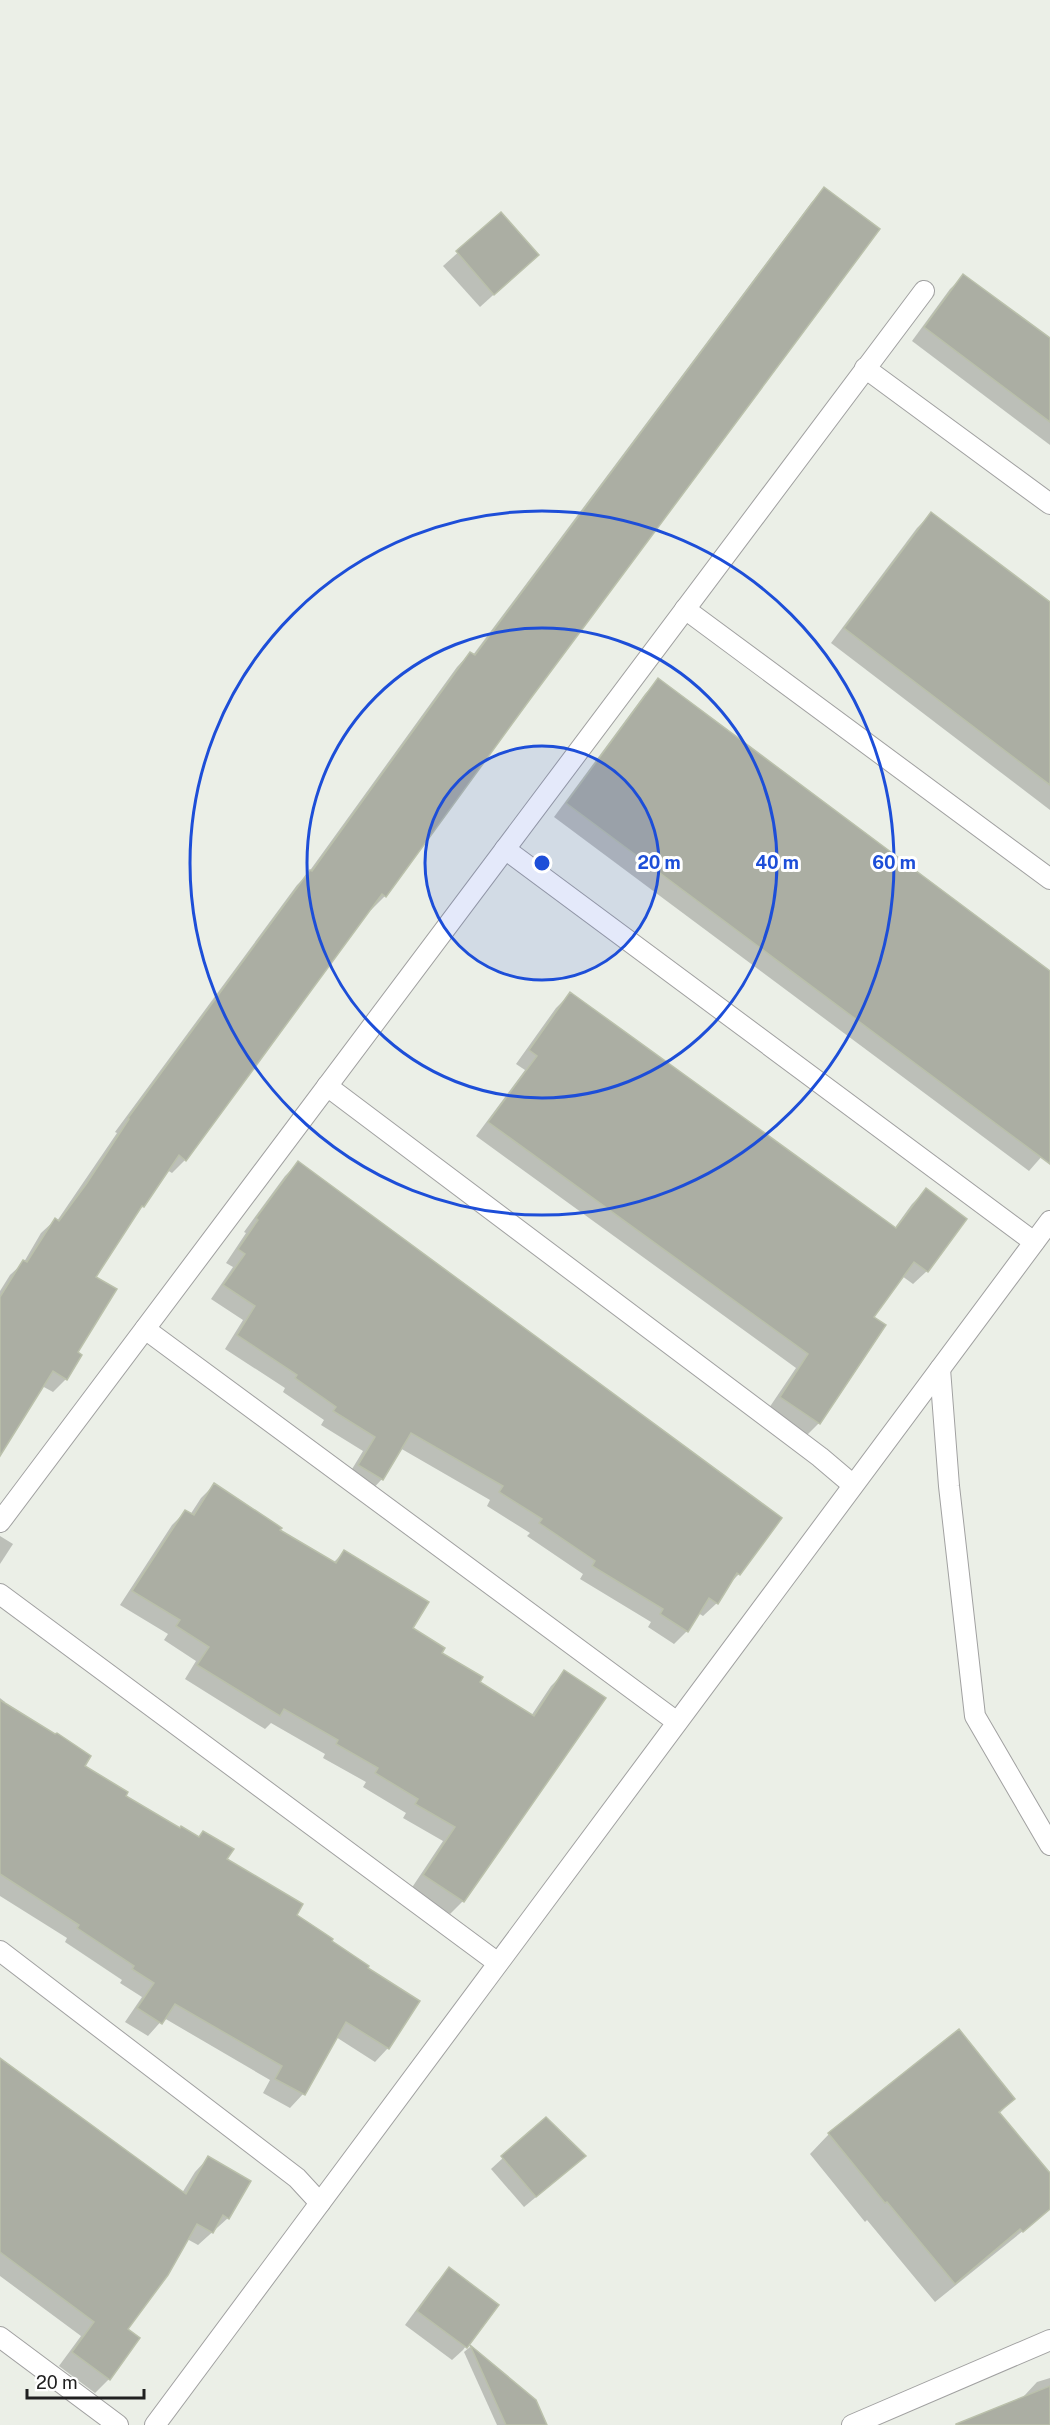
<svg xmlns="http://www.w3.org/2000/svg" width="1050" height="2425" font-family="'Public Sans',sans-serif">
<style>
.shadow{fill:#0003}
.building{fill:#abaea3;stroke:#bac0ab;stroke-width:1.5}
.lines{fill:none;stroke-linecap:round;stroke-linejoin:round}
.lane-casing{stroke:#a1a1a1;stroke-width:22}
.lane{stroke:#fff;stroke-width:20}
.ring{fill:none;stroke:#1d4ed8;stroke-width:3}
.centre{fill:#1d4ed8;stroke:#fff;stroke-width:3}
.ring-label{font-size:18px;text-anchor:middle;font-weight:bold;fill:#1d4ed8;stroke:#fff;stroke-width:6;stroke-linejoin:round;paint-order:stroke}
</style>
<rect width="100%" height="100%" fill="#ebefe7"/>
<g class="shadow">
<polygon points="824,189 529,697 385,896 371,910 369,908 185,1160 172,1173 167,1170 103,1260 94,1277 76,1353 66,1379 53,1392 42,1386 0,1452 0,1291 10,1275 24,1262 41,1233 55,1220 57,1221 117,1133 115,1132 297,885 306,876 457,667 470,653 473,655 811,203"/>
<polygon points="501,214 537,255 480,307 443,266"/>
<polygon points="964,276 1050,340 1050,445 912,341 950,289"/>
<polygon points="931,514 1050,604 1050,810 831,643 917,528"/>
<polygon points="658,680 1050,974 1050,1147 1029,1171 554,817 645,694"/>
<polygon points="570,994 894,1229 912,1204 926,1190 927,1271 913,1284 902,1276 872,1317 819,1423 806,1436 767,1411 796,1368 476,1136 525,1070 516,1064 556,1008"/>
<polygon points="298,1163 739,1574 727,1586 717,1603 703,1616 698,1613 687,1631 674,1644 648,1627 651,1622 580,1579 583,1574 527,1536 530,1533 487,1506 490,1500 400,1448 382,1479 369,1493 346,1479 363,1451 321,1425 324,1420 283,1392 285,1388 225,1349 243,1320 211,1299 233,1267 226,1263 246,1233 244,1232 285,1176"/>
<polygon points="214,1485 278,1530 333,1563 344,1552 410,1628 478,1682 531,1716 551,1686 565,1672 463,1901 450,1914 411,1889 443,1841 403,1818 406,1813 363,1787 366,1782 323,1758 325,1754 271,1723 265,1729 185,1679 196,1661 164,1640 168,1634 120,1605 172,1525 185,1512 190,1515 201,1498"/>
<polygon points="0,1536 13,1544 0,1564"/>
<polygon points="0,1698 5,1702 4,1704 82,1766 124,1796 225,1860 295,1915 388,2048 375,2062 336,2037 303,2094 290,2108 263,2093 270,2080 164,2018 148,2036 125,2022 142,1997 120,1983 122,1980 65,1942 67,1938 0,1896"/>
<polygon points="0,2061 182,2193 195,2172 208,2158 228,2218 198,2245 187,2239 126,2329 138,2339 109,2379 95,2393 59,2366 81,2336 0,2276"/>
<polygon points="1013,2099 999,2114 1050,2175 1050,2209 935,2302 867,2220 865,2222 810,2154 829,2134"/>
<polygon points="545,2119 572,2167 524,2207 491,2169"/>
<polygon points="449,2269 497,2305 463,2350 452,2360 405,2325 436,2283"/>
<polygon points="470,2347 535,2401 546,2425 497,2425 464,2352"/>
<polygon points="1050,2378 1050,2425 964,2425 1025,2398 1024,2396 1037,2382"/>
</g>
<g class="building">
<polygon points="824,187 880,229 531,698 386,897 382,894 186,1161 179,1155 144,1207 142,1206 96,1277 117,1289 78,1352 82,1355 67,1380 53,1371 0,1456 0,1297 23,1260 27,1262 55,1218 59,1221 87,1183 129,1119 128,1118 310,870 312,871 470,652 475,655"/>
<polygon points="501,212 539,255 494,295 456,251"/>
<polygon points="963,274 1050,338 1050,422 924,327"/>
<polygon points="931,512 1050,602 1050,785 844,628"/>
<polygon points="658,678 1050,971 1050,1164 566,803"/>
<polygon points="570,992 896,1228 926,1188 967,1219 928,1272 914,1262 874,1317 886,1325 820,1424 780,1397 808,1354 488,1122 537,1056 529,1050"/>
<polygon points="298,1161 782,1518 740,1575 737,1573 718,1604 709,1598 688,1632 660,1614 663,1609 592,1566 595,1561 539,1523 542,1519 499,1492 503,1486 411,1433 383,1480 358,1465 375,1437 333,1411 336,1407 295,1378 297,1375 237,1335 255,1306 223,1285 245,1254 238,1249 258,1220 256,1218"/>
<polygon points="214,1483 282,1528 280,1530 336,1563 344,1550 429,1602 413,1628 445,1648 442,1653 483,1677 480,1682 534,1716 564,1670 606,1698 464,1902 423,1875 455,1827 415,1804 418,1799 375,1773 378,1768 336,1744 338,1740 284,1709 280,1716 197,1665 209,1647 176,1626 180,1620 132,1591 185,1510 194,1515"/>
<polygon points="0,1700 55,1734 57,1733 91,1756 85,1766 128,1792 126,1796 180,1828 181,1826 199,1837 203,1831 234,1849 227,1859 303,1904 297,1915 333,1939 332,1941 369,1966 368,1968 420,2001 389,2049 346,2022 305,2095 275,2079 282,2066 175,2004 162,2024 137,2008 154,1983 132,1969 134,1966 77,1928 79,1925 0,1874"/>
<polygon points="959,2029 1015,2099 999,2112 1050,2173 1050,2209 1023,2232 1020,2229 955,2284 887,2202 885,2203 828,2133"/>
<polygon points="0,2058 186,2194 208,2156 251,2181 229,2219 223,2215 213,2233 197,2224 168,2275 128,2329 140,2338 110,2380 72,2352 94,2322 0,2252"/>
<polygon points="546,2117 586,2156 536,2197 501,2156"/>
<polygon points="449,2267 499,2305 467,2348 417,2311"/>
<polygon points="470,2345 536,2400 547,2425 506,2425"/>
<polygon points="1050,2386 1050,2425 956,2425 956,2424"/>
</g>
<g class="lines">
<g class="lane-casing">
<g id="lane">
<polyline points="865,368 1050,504"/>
<polyline points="685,609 1050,879"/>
<polyline points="505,849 1034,1242"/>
<polyline points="327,1086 820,1457 853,1485"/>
<polyline points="145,1329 677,1722"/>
<polyline points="940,1369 949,1486 975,1716 1050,1845"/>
<polyline points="0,1522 924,291"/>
<polyline points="0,1594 498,1963"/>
<polyline points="0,1951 297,2178 320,2203"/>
<polyline points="0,2337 118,2425"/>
<polyline points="155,2425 1050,1221"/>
<polyline points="852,2425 1050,2340"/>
</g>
</g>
<use href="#lane" class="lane"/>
</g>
<circle cx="542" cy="863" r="117" fill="#1d4ed8" fill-opacity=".12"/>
<g class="ring">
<circle cx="542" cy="863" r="117"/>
<circle cx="542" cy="863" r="235"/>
<circle cx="542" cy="863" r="352"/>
</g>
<circle cx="542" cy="863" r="9" class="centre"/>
<g class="ring-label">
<text x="659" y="869">20 m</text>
<text x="777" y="869">40 m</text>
<text x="894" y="869">60 m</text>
</g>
<path d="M27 2389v9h117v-9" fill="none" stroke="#202020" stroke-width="3"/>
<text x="36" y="2389" font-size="18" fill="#202020" stroke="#ffffff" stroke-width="4.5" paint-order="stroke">20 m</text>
</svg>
